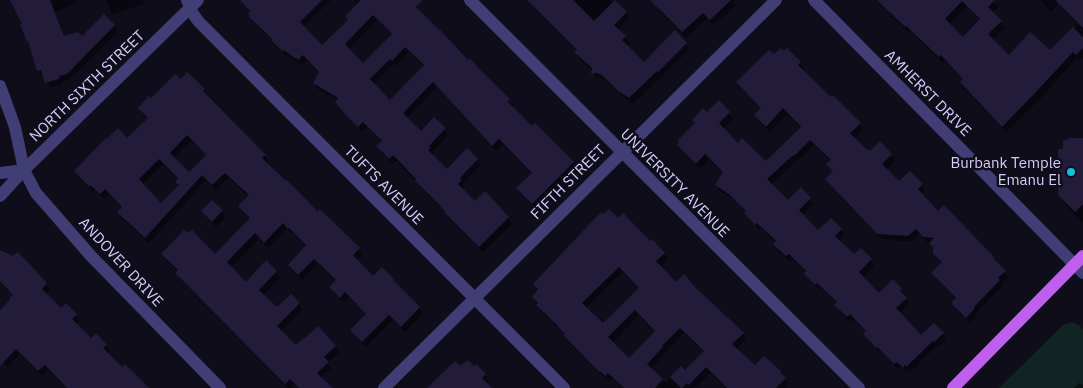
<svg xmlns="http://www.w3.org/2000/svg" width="1083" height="388" font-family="'IBM Plex Sans',sans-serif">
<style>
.green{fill:#112424}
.shadow{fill:#0007;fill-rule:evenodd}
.building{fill:#231b3a;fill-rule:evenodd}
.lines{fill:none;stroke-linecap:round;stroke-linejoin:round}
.minor{stroke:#413d75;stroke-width:12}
.major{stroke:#bf5fee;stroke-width:12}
.poi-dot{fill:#17bedb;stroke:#100d1b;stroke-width:2}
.labels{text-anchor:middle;stroke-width:5;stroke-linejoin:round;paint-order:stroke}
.street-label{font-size:15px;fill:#d3ccfa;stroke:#100d1b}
.poi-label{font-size:15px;fill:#d3ccfa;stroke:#100d1b;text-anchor:end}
</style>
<rect width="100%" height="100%" fill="#100d1b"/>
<polygon class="green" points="1072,322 1079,325 1083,329 1083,388 999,388 1063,325"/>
<g class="shadow">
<polygon points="11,0 75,0 76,3 55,12 65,37 81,38 114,26 118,32 70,79 61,82 62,85 50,88 44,76 42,76 39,70 31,46 22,25 24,24"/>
<polygon points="106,0 143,0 145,3 112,15"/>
<path d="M249 0H331L303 27 322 46 349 21 358 4 354 0H411L417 6 420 12 468 61 509 100 513 106 512 107 532 127 573 163 576 169 536 209 521 194 518 188 532 174 503 144 496 151 437 87 407 118 421 132 445 129 448 135 432 152 433 154 432 156 447 171 477 159 481 165 463 184 464 187 462 189 475 202 485 193 508 218 512 224 483 252 449 218 445 210 420 187 416 181 397 161 393 164 381 153 378 147 382 142 367 127 362 132 340 108 336 102 338 101 318 89 314 83 320 74 307 60 302 65 301 63 300 65 288 55 287 57 276 47 274 42 254 23 250 17 251 12 245 4ZM377 20 392 35 363 65 348 50ZM409 52 424 66 390 102 373 85 394 64 396 66Z"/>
<polygon points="528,0 610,0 626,13 629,19 618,30 625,37 629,43 626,46 644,64 686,44 690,49 633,104 624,97 624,98 605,79 604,80 602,78 596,79 593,73 593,71 579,59 576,53 577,51 532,6"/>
<polygon points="661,0 733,0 736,5 714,25 707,18 686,38 659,11 656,5"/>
<path d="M876 0H993L998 7 992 13 1001 22 1005 28 992 40 1009 57 1050 52 1078 24 1058 4 1051 12 1040 0H1083V58L1080 61 1077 58 1040 99 1006 132 965 89 962 82 964 80 945 61 943 63 910 31 909 33ZM967 7 981 21 963 39 949 25Z"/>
<polygon points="774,56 800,63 804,68 802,70 860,124 863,130 854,139 870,153 880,143 891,155 895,161 886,170 899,183 922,185 925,191 921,195 938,213 993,258 996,262 1005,271 1008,277 1001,285 1002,287 976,313 977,315 970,323 956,309 953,303 956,300 936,279 932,273 942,264 935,253 934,249 930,243 928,243 920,234 912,242 881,239 830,185 827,179 834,172 828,164 831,161 814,145 798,161 797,160 771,185 788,202 810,198 813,204 802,215 818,231 841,229 844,235 838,241 854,256 871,260 874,266 863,277 879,294 893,281 901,290 905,295 904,296 909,304 899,314 921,336 943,334 946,340 938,348 937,346 910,372 909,371 907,373 901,367 898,369 881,352 880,353 868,340 865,334 867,332 854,319 850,322 839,311 836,305 837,304 821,288 819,290 809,280 805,274 807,273 793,259 790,261 778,250 775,244 776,243 761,228 759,230 749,219 746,213 747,212 735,200 720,191 716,185 724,173 709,160 700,169 682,151 678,145 696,125 693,120 707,113 719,102 729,113 733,119 723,129 738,144 766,163 801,129 787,114 770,132 759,121 756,116 762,109 741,88 738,83"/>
<path d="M187 74 204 90 208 96 265 155 268 161 266 163 318 214 359 249 362 255 356 261 373 278 382 269 419 308 423 314 405 332 393 320 366 347 355 336 351 330 367 315 349 297 344 303 334 293 331 287 336 282 318 264 302 280 292 271 289 265 307 247 293 233 292 234 287 229 268 248 259 239 230 268 246 283 276 272 280 278 263 295 277 309 299 304 302 310 281 331 296 347 335 346 339 352 328 363 331 368 321 378 331 388H298L294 384 291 388H288L180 279 177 273 178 272 166 260 163 254 215 255 250 219 243 212 240 206 249 197 229 178 216 190 206 180 149 243 122 218 119 212 123 209 109 194 104 199 95 190 93 192 79 178 75 172 127 139 148 120 143 114 139 108 181 81ZM191 141 207 156 189 174 174 158ZM163 164 179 180 177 182 179 186 161 205 142 185Z"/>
<polygon points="1083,139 1083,222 1082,222 1066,206 1059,194 1064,150"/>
<polygon points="203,211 222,211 226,217 216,227 206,217"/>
<path d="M618 220 664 253 668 259 660 267 676 283 695 288 743 333 746 339 736 349 755 367 780 372 788 384 785 388H723L725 387 710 373 695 388H623L612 378 609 381 604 376 603 377 568 342 561 330 541 311 533 297 537 290 534 284ZM623 272 640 289 603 325 586 308ZM639 315 655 332 629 359 612 343ZM684 333 704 353 685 372 681 368 665 383 651 369 665 354V353Z"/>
<polygon points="0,252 14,258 18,254 46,284 50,290 46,294 61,309 76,315 79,321 76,324 91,340 106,345 110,351 107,354 122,369 147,388 66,388 49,370 42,376 20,354 8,367 0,358 0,323 14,296 0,282"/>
<polygon points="460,368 485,375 488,381 485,383 490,388 429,388"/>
<polygon points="1080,382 1083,386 1083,388 1074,388"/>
</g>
<g class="building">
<polygon points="10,0 50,0 64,36 78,32 82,36 104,14 115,25 67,74 59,76 59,79 45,83 41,70 37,71 28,41 27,42 20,24 22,24"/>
<path d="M240 0H322L300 22 322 45 348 20 345 16 361 0H423L416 7 440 31V30L468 60 470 58 480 70 510 99 508 102 532 126 535 123 574 162 532 204 516 188 532 173 499 139 492 146 433 82 403 113 421 131 434 117 446 128 429 146 431 148 428 150 447 169 467 148 478 159 460 178 462 180 458 184 475 201 485 191 509 217 479 247 444 212 445 211 441 207H442L415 181 416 179 393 155 389 159 376 146 382 141 363 122 358 127 346 115 335 102 338 98 313 83 319 72 303 55 298 60 297 58 296 59 284 50 283 52 271 40 272 39 249 17 250 16 248 14 250 11ZM373 15 392 34 363 63 345 44ZM405 47 424 65 390 100 370 79 390 59 392 61Z"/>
<polygon points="527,0 573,0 594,21 615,0 627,12 614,25 626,36 622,40 644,62 675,30 687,43 658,72 657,71 629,98 620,92 620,93 601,74 600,75 598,73 591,74 592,68 574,52 577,50"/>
<polygon points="650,0 731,0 710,20 703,13 682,32"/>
<path d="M877 0H995L988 7 1002 21 988 34 1009 55 1030 32 1050 50 1073 27 1083 37V48L1076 55 1073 52 1036 92 1002 127 960 82 963 79 941 55 939 57 906 26 905 27ZM962 1 980 19 963 37 945 19Z"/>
<polygon points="1055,0 1083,0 1083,28"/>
<polygon points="781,48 784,51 787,48 801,62 798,65 831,97 833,95 861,123 850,133 867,150 868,149 870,151 880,141 892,154 882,164 899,181 910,171 923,184 918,189 938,211 944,205 994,257 993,258 1006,271 998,278 1000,280 974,307 975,308 966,318 951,303 956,298 931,273 942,262 933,254 933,247 929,243 934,238 923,237 916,229 908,236 877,234 825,179 833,171 826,164 831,160 810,140 794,156 793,155 767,179 788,200 801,187 811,198 799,210 818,230 831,218 842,229 835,236 854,254 861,248 872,259 859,272 879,293 893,279 902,289 900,291 907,298 896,308 921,335 934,323 944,333 934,342 933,341 906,367 905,365 903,368 897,362 894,364 877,347 876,348 863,334 866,331 850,314 847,317 834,305 837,302 817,283 815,285 804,274 806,271 789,254 786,256 773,244 776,241 757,223 755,225 744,213 746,211 730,195 715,185 723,172 705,154 696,164 677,145 679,142 678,140 695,123 692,120 703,108 707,112 719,100 730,112 719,123 738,143 742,138 766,161 801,127 783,108 766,127 754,115 761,108 736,82 769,50 774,54"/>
<path d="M187 72 205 89 203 91 266 155 262 158 286 181 287 180 318 212 320 209 360 248 353 255 373 276 382 267 394 279 393 280 420 307 401 327 389 315 362 342 350 330 366 314 345 292 340 298 329 287 336 280 314 259 298 275 288 265 306 245 289 228 288 229 283 223 264 243 255 233 227 262 246 282 266 260 277 271 259 290 277 307 291 294 300 303 277 326 296 345 304 338H305L318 326 336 346 324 357 329 362 317 373 333 388H299L290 379 285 384 175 273 178 270 161 254 184 230 188 233 192 230 215 254 250 218 238 206 249 195 225 173 212 185 202 175 145 238 117 212 122 207 105 189 100 194 90 185 89 187 74 171 106 138 107 139 118 128 127 138 148 118 138 108 149 96 151 98 175 74 181 79ZM187 135 206 155 189 172 170 153ZM159 159 178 178 175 182 179 185 161 203 139 179Z"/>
<polygon points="1068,138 1083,138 1083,204 1075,212 1058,195 1058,149 1063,149 1063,140 1068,140"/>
<polygon points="212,200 223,210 212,222 201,211"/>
<path d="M609 209 618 218 623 213 650 241 652 239 665 253 656 261 676 282 684 274 695 287 744 333 732 344 755 365 764 356 781 371 780 372 786 378 776 388H727L706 367 689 385 687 383 682 388H681L670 377 681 366 685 370 704 351 680 328 662 346 663 347 647 364 663 379 655 388H624L608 373 605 376 600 371 599 372 563 335 565 334 558 327V326L536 305 538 303 532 297 538 289 533 284 601 212 603 214ZM619 267 639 288 603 323 582 303ZM635 310 655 331 629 358 608 337Z"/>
<polygon points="0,250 13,256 18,252 47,283 42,289 61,308 66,303 77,314 72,319 91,338 96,333 107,345 103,348 122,367 125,364 149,388 67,388 45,365 38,371 16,349 0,366 0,310 10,300 9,298 13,295 0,281"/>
<polygon points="468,360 474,366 476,364 486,374 482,378 492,388 427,388 455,361 460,366"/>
</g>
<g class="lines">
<g class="minor">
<path d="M187 0C190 9 194 17 201 24L564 388"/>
<polyline points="470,0 859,388"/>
<polyline points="814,0 1083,273"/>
<polyline points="0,86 15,127 24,170 36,193 91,256 220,388"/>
<polyline points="0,173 24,170"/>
<polyline points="0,196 24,170 198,0"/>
<path d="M384 388C515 260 645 129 776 0"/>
</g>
<polyline class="major" points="953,388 1083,256"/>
</g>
<circle class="poi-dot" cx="1071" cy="172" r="5"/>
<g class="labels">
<g class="street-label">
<text transform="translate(87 86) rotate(-44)" y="5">NORTH SIXTH STREET</text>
<text transform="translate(928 93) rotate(45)" y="5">AMHERST DRIVE</text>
<text transform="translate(568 182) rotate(-45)" y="5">FIFTH STREET</text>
<text transform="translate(675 183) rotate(45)" y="5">UNIVERSITY AVENUE</text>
<text transform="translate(384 185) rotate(45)" y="5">TUFTS AVENUE</text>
<text transform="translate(121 262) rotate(47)" y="5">ANDOVER DRIVE</text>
</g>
<g class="poi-label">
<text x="1061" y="168">Burbank Temple<tspan x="1061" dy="17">Emanu El</tspan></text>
</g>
</g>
</svg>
